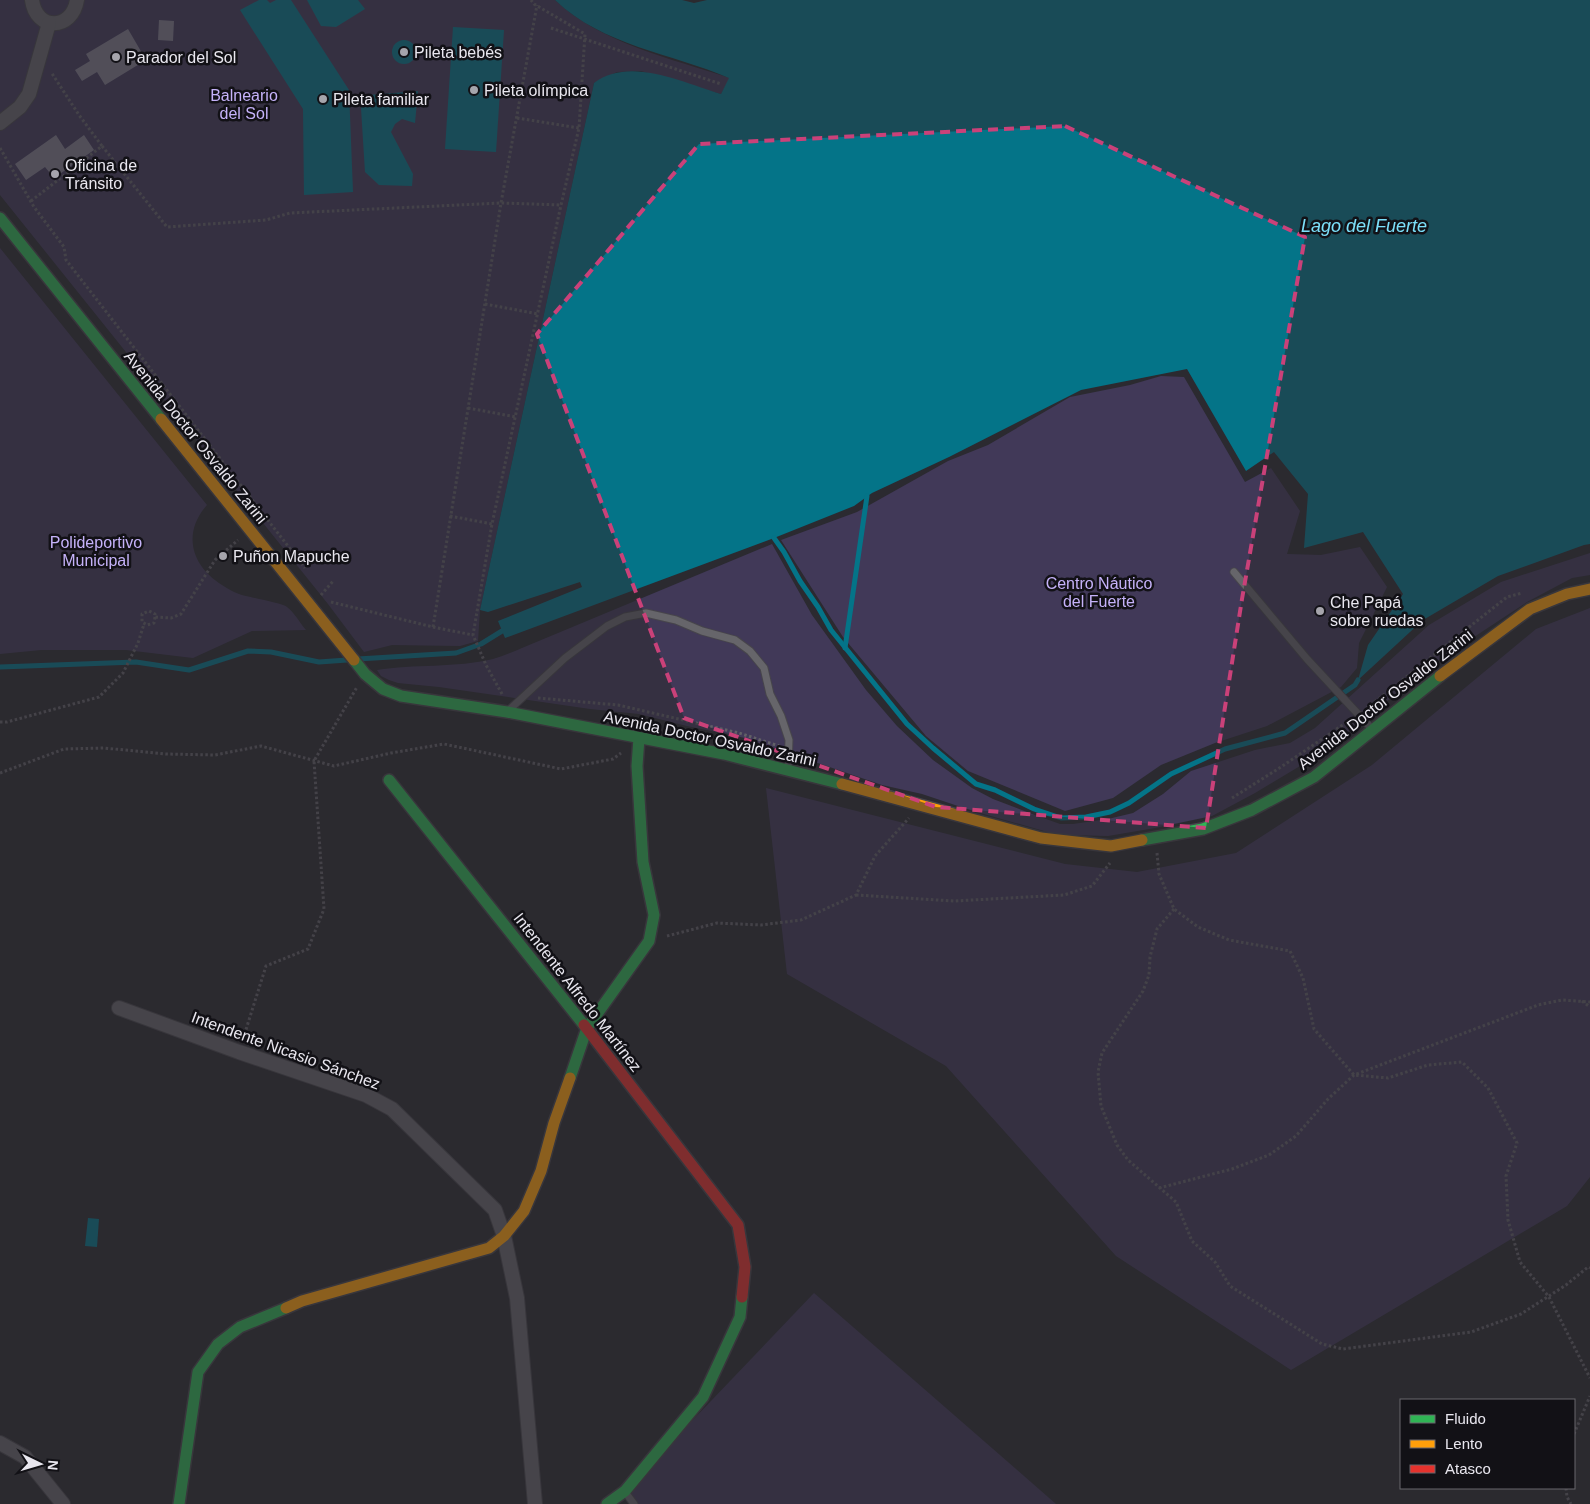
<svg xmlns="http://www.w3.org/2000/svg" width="1590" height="1504" font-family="Helvetica,sans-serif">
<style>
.green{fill:#413958}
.water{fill:#047488}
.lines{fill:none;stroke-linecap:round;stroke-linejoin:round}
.stream{stroke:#047488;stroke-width:5}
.building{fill:#7f7b8b}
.lane-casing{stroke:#47454b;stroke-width:9}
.street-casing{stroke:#47454b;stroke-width:16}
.fast-casing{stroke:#47454b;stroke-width:14}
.slow-casing{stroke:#47454b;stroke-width:14}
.jam-casing{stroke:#47454b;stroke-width:14}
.path{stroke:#626167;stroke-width:3;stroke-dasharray:2.5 2.5;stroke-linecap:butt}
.lane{stroke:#66656a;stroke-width:7}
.street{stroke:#66656a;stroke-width:14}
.fast{stroke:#30b455;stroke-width:11}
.slow{stroke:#ff9f0a;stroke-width:11}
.jam{stroke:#e5322d;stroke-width:11}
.marked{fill:none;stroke:#ca4179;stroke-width:4;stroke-dasharray:10 6;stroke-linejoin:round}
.poi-dot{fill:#a6a5ac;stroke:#121116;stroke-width:2}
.labels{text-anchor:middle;stroke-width:5;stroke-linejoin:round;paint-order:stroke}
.poi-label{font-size:16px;fill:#e9e7ef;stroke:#121116;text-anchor:start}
.park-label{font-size:16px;fill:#c5b2f9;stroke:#121116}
.street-label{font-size:16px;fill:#e9e7ef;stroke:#121116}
.water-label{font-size:18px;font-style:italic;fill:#7ce0fa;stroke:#121116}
</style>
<rect width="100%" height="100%" fill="#2b2a30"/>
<g class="green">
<path d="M0 0H555C600 43 672 59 730 78L721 94 641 71 617 72 594 83 480 610 478 641 460 646 392 645 364 652 328 604 0 195Z"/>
<path d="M0 248 207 505C182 533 191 566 222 585 227 588 233 592 239 594 247 597 282 603 287 607 294 612 300 623 306 630L252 631 193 658 126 650H41L0 654Z"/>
<polygon points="1161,376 1184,377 1245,482 1271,468 1300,511 1287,554 1321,555 1360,547 1387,587 1359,643 1357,668 1341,687 1267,726 1215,743 1161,765 1113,798 1065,811 968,771 926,736 843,637 781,540 857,512 948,461 988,445 1070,397 1130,385"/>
<path d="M772 544 812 615 866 690 897 726 933 760 972 788 993 799 1032 814 1060 824H1073L1108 819 1133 813 1163 794 1191 771 1255 750 1290 743 1315 728 1429 625 1501 582 1590 553V575L1572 578 1527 602 1439 660 1320 754 1255 793 1212 816 1155 828 1108 836 1069 835 1051 833 970 810 922 794 882 785 745 738 687 726 639 714 590 709 439 687 398 683 389 680 381 676 377 670C414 664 457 668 493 659 503 656 513 652 522 648Z"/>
<polygon points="1590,608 1590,1177 1567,1206 1291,1370 1116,1256 946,1066 787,974 766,788 1065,864 1137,872 1236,853 1372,765 1536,629"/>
<polygon points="814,1293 1056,1504 634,1504 625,1491"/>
</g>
<g class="water">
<polygon points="259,0 267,0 270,3 276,0 291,0 349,90 353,192 304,195 303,109 240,10"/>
<polygon points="307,0 358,0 365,9 336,27 321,26"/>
<path d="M555 0H682L694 3 707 0H1590V544L1584 545 1498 576 1423 620 1358 680 1368 645 1403 594 1363 532 1304 548 1308 494 1274 452 1246 471 1187 369 1081 390 949 457 872 493 854 506 774 538 505 638 498 621 582 587 580 582 488 612 480 610 594 83C630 56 683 83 721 94L729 78C671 53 603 46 555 0Z"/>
<polygon points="453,27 504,30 496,152 445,149"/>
<circle cx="404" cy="52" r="12"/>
<polygon points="418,91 415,123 402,119 395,124 391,132 413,174 412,186 379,185 365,172 361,108 369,95"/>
<polygon points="88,1218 99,1219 97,1247 85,1246"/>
</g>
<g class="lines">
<g class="stream">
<polyline points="774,538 784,552 800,581 818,607 831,630 907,724 933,748 976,784 995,790 1034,809 1061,818 1086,817 1110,812 1129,803 1171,774 1225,749 1285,733 1355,685 1358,680"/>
<polyline points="845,648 867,496"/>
<polyline points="358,659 456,653 481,644 502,631"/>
<polyline points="0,667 136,662 189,670 248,651 271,652 319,662 347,660"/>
</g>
</g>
<g class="building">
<polygon points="159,20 174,21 173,41 158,40"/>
<polygon points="128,29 146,60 105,85 97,72 82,81 75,70 90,61 86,54"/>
<polygon points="56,135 65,149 84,135 94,150 54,178 45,167 26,180 15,164"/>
</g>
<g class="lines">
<g class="lane-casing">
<g id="lane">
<polyline points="1234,572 1307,659 1371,728"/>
<polyline points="509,710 565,658 607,626 625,617 646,613 676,620 702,631 735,640 750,651 764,668 770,694 781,716 789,740 788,768"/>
<polyline points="625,1492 634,1504"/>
</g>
</g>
<g class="street-casing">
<g id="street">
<path d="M32 0C36 31 72 31 77 0"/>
<polyline points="0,123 20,107 29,94 49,23"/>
<polyline points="119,1008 239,1052 366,1095 392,1109 495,1210 504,1236 517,1298 535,1504"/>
<polyline points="0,1443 25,1457 63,1504"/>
</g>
</g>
<g class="fast-casing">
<g id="fast">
<polyline points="0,218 161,419"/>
<polyline points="354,660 365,674 383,689 401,696 507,712 724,754 842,784"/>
<polyline points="389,780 584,1025"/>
<polyline points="1142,840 1203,829 1252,810 1314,777 1440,676"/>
<polyline points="570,1078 587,1028 649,941 654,915 643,862 637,766 639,738"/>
<polyline points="179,1504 198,1372 218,1344 240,1327 286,1308"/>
<polyline points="607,1504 625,1491 703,1397 740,1317 742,1297"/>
</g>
</g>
<g class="slow-casing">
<g id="slow">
<polyline points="161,419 354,660"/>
<polyline points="1440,676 1530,609 1567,594 1590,589"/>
<polyline points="842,784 1041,838 1111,846 1142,840"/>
<polyline points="286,1308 302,1301 489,1248 504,1236 524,1211 541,1171 554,1123 570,1078"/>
</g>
</g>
<g class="jam-casing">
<polyline id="jam" points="584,1025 738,1225 745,1267 742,1297"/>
</g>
<g class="path">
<polyline points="551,28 721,84"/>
<polyline points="517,118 579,128"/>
<polyline points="102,146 167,227 266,220 290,213 501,203 561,205"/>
<polyline points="0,148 34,207 64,247 66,260 305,568"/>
<polyline points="31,201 102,146 79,115 51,72"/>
<polyline points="485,304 538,314"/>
<polyline points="468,408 516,417"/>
<polyline points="450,516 492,524"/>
<polyline points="321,595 334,580"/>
<polyline points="331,602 433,627 473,635"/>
<polyline points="155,617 154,623 147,625 142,622 142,614 149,611 155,614 155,617 171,618 181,614 215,560 238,540"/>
<polyline points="433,627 501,203 537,5"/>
<polyline points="502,694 486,665 473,635 492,524 561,205 579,128 585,34 534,4 531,0"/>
<polyline points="538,698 618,705 739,733 779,746"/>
<polyline points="1367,708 1507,597 1522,593"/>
<polyline points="0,722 7,722 99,697 123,673 138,643 144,624"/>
<polyline points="0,773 64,749 104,748 166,754 215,755 261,746 334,766 391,753 444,744 561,769 613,759 621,753"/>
<polyline points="1232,798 1281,767 1350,720"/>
<polyline points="1157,853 1159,874 1174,909 1198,927 1229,940 1290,951 1303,978 1314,1029 1354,1075 1388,1078 1428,1065 1462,1062 1488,1088 1517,1143 1506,1176 1508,1220 1520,1262 1549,1297 1590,1378"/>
<polyline points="856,895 954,901 1064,895 1092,886 1110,863"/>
<polyline points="1174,909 1157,929 1150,957 1149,975 1143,991 1102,1053 1098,1072 1101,1106 1117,1145 1128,1160 1176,1202 1192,1241 1215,1262 1230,1286 1322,1344 1343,1349 1471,1332 1521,1314 1566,1285 1588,1267 1590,1268"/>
<polyline points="667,936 717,923 761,925 801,920 856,895 875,856 909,818"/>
<polyline points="1582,1001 1590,1007"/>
<polyline points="243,1039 266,966 308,949 324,909 314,761 357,687"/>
<polyline points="1159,1188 1232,1169 1269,1155 1296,1136 1328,1099 1354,1075 1538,1005 1562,1000 1590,1002"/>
<polyline points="1574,1434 1590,1396"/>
<polyline points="1566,1488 1567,1497 1571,1504"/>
</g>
<use href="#lane" class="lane"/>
<use href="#street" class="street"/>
<use href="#fast" class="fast"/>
<use href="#slow" class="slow"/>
<use href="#jam" class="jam"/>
</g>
<path d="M0 0H1590V1504H0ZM1065 126 1305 237 1242 599 1206 828 936 807 684 718 537 334 699 144Z" fill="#2b2a30" fill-opacity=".55" fill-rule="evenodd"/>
<path class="marked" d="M1065 126 1305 237 1242 599 1206 828 936 807 684 718 537 334 699 144Z"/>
<g class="poi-dot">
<circle cx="404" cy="52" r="5"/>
<circle cx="116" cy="57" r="5"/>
<circle cx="474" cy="90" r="5"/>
<circle cx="323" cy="99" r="5"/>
<circle cx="55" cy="174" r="5"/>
<circle cx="223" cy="556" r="5"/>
<circle cx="1320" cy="611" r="5"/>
</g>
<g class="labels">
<g class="poi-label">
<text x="414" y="58">Pileta bebés</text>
<text x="126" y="63">Parador del Sol</text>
<text x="484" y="96">Pileta olímpica</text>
<text x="333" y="105">Pileta familiar</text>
<text x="65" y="171">Oficina de<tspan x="65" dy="18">Tránsito</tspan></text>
<text x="233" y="562">Puñon Mapuche</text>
<text x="1330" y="608">Che Papá<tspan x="1330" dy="18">sobre ruedas</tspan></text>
</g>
<g class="park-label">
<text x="244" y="101">Balneario<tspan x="244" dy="18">del Sol</tspan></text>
<text x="96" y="548">Polideportivo<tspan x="96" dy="18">Municipal</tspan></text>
<text x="1099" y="589">Centro Náutico<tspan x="1099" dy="18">del Fuerte</tspan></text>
</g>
<g class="street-label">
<text transform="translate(196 437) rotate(51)" y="6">Avenida Doctor Osvaldo Zarini</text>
<text transform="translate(1385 699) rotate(-38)" y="6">Avenida Doctor Osvaldo Zarini</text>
<text transform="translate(710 738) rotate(12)" y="6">Avenida Doctor Osvaldo Zarini</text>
<text transform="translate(578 992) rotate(52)" y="6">Intendente Alfredo Martínez</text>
<text transform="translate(286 1050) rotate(20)" y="6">Intendente Nicasio Sánchez</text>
</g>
<g class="water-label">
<text x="1364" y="232">Lago del Fuerte</text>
</g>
</g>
<rect x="1400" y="1399" width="175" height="90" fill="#121116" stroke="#68676d"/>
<rect x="1410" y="1415" width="25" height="8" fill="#30b455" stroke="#68676d"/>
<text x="1445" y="1424" font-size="15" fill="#e9e7ef">Fluido</text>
<rect x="1410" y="1440" width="25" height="8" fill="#ff9f0a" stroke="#68676d"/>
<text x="1445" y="1449" font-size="15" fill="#e9e7ef">Lento</text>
<rect x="1410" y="1465" width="25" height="8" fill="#e5322d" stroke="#68676d"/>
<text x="1445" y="1474" font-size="15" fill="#e9e7ef">Atasco</text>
<g transform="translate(40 1464) rotate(95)" stroke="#121116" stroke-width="4" paint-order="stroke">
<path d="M0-4L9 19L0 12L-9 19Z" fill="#e9e7ef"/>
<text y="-8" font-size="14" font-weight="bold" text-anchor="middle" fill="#e9e7ef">N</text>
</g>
</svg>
